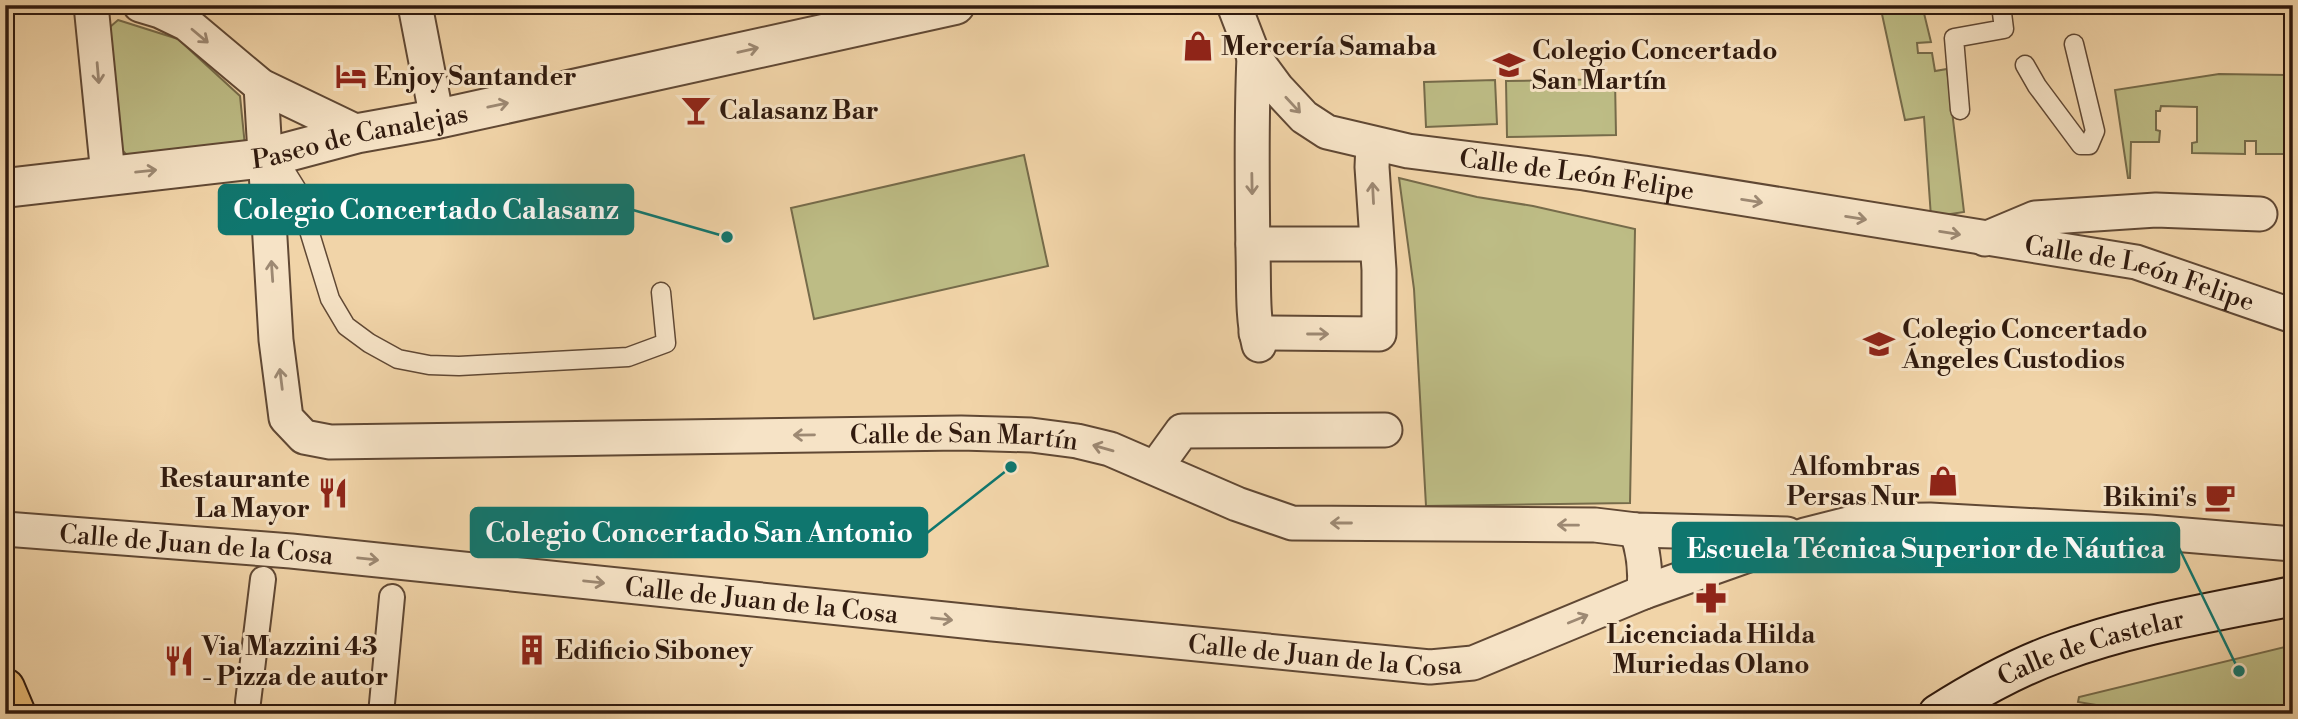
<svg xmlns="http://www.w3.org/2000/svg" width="2298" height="719" font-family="'Libre Bodoni',serif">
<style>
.green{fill:#bdbc85;stroke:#766b4a;stroke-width:2}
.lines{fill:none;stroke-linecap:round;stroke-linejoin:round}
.service-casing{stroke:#604834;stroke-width:21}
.pedestrian-casing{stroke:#604834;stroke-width:28}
.minor-casing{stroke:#604834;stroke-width:37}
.tertiary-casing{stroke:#604834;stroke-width:42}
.secondary-casing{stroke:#301a0e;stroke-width:42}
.primary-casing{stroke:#301a0e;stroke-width:42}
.service{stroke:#f6e3c6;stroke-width:18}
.pedestrian{stroke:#f6e3c6;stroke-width:24}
.minor{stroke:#f6e3c6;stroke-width:33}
.tertiary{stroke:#f6e3c6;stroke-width:38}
.secondary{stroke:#f6e3c6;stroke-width:38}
.primary{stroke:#e8ba74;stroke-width:38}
.oneway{stroke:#9d8973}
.labels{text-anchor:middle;stroke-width:6;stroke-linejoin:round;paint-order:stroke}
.poi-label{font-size:26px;font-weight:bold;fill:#301a0e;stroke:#f6e3c6;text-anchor:start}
.street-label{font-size:26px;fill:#301a0e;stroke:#f6e3c6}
.leader{fill:none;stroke:#0f766e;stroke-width:2.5}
.callout-dot{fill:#0f766e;stroke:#f6e3c6;stroke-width:2.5}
.callout{fill:#0f766e;stroke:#0f766e;stroke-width:2.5}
.callout-label{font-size:28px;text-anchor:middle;font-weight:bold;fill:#fff}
</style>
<rect width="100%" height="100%" fill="#f1d4a8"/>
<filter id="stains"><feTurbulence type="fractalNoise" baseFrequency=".00286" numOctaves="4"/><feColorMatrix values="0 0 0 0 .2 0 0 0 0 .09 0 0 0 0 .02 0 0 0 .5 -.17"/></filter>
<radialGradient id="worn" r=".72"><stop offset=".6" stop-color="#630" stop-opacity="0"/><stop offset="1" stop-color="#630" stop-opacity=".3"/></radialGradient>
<g class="green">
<polygon points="1880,5 1922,5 1931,42 1917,43 1918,53 1932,53 1935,71 1947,69 1964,212 1931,217 1924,117 1905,120"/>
<polygon points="118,20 178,39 240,96 245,146 130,158 121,149 110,27"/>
<polygon points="2286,65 2293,65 2293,271 2284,272 2286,154 2256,154 2256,141 2245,141 2245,154 2192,153 2192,143 2197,142 2197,107 2161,106 2160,111 2156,111 2156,130 2160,131 2159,142 2131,142 2130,178 2128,178 2115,90 2219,74 2286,75"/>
<polygon points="1615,79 1616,135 1507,137 1506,81"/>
<polygon points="1495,80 1497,124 1426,127 1424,82"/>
<polygon points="1024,155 1048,266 814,319 791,208"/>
<polygon points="1399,178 1477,197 1533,206 1635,229 1630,503 1426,506 1414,289"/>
<polygon points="2293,645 2293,714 2151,714 2078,702 2079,697"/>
</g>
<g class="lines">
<g class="service-casing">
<g id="service">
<polyline points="2025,65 2037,86 2081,145 2089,145 2095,131 2074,44"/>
<polyline points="1960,110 1954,38 2004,29 2001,5"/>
<polyline points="276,156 296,188 330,299 346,326 369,343 398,359 429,365 459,366 628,357 666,343 661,292"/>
</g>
</g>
<g class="pedestrian-casing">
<g id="pedestrian">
<polyline points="248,702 263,579"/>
<polyline points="381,714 392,597"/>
</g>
</g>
<g class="minor-casing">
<g id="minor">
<polyline points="91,5 108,175"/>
<polyline points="140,5 160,11 187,24 261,86 359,133"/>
<polyline points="415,5 437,119"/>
<path id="s1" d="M1234 5 1254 57 1277 88 1304 117 1327 132 1408 151 1584 173 2136 262 2293 316"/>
<path d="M1254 57C1251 123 1252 187 1253 253 1254 283 1252 316 1259 345"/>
<path id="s2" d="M261 86 276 340 286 418 304 437 330 442 961 433 1031 435 1077 441 1110 449 1237 504 1292 523 1595 525 1636 530 1787 534"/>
<polyline points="1985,239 2035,218 2156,210 2260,214"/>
<polyline points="1253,244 1376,244"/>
<polyline points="1256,333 1379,334 1379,270 1372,167 1373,144"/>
<polyline points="1156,467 1182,431 1385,430"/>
<path id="s3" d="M5 529 291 551 993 624 1430 667 1473 663 1644 592 1805 535 1860 521 1930 520 2149 532 2293 544"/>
<path d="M1636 530C1644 551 1646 570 1644 592"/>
</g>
</g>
<g class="tertiary-casing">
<g id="tertiary">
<path id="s4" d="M5 188 265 158 359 133 437 119 955 5"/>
</g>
</g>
<g class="secondary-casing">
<g id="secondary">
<path id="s5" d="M1938 714C1976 690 2015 668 2057 653 2132 625 2214 612 2293 596"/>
</g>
</g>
<g class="primary-casing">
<polyline id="primary" points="5,688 16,714"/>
</g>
<use href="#service" class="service"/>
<use href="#pedestrian" class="pedestrian"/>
<use href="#minor" class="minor"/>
<use href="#tertiary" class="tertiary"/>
<use href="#secondary" class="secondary"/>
<use href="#primary" class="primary"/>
</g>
<defs><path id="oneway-shaft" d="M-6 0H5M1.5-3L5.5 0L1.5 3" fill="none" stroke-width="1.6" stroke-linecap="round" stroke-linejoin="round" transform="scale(1.75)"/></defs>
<g class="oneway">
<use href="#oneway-shaft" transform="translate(200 36) rotate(40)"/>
<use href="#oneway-shaft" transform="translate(748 50) rotate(-13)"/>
<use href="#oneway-shaft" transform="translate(98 73) rotate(85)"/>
<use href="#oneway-shaft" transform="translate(498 105) rotate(-12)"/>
<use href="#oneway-shaft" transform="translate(1293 105) rotate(47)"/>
<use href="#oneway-shaft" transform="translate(146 171) rotate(-6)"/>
<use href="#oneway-shaft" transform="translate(1252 184) rotate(89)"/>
<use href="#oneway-shaft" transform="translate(1373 193) rotate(-93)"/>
<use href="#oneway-shaft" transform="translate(1752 201) rotate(9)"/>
<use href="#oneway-shaft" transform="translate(1856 218) rotate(9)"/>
<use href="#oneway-shaft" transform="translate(1950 233) rotate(9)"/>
<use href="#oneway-shaft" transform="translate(272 271) rotate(-94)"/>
<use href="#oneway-shaft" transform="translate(1318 334)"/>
<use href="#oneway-shaft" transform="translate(281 379) rotate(-97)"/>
<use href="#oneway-shaft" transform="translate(804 435) rotate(179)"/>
<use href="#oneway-shaft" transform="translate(1103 448) rotate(-164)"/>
<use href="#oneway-shaft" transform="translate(1341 523) rotate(-180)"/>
<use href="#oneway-shaft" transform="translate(1568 525) rotate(-179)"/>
<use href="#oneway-shaft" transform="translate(368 559) rotate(6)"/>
<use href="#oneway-shaft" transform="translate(594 582) rotate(6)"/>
<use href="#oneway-shaft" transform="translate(942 619) rotate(6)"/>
<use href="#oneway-shaft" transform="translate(1578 619) rotate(-22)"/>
</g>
<defs>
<g id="shop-bare" transform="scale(2.415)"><path d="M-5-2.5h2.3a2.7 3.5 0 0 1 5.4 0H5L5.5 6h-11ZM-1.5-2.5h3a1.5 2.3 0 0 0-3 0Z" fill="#8f2418" stroke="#f6e3c6" stroke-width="2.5" paint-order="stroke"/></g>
<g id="school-bare" transform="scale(2.415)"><path d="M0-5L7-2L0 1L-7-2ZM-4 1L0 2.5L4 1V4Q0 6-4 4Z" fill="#8f2418" stroke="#f6e3c6" stroke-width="2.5" paint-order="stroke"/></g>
<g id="hotel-bare" transform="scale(2.415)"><path d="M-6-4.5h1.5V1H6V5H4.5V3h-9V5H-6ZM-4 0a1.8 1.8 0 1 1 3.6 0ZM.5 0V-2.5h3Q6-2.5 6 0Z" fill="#8f2418" stroke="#f6e3c6" stroke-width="2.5" paint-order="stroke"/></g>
<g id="bar-bare" transform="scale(2.415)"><path d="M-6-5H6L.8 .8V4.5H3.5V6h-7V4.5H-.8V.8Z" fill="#8f2418" stroke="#f6e3c6" stroke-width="2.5" paint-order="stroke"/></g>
<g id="restaurant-bare" transform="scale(2.415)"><path d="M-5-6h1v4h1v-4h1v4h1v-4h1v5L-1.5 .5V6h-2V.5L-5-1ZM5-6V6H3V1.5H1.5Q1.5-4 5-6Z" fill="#8f2418" stroke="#f6e3c6" stroke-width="2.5" paint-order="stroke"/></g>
<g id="cafe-bare" transform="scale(2.415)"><path d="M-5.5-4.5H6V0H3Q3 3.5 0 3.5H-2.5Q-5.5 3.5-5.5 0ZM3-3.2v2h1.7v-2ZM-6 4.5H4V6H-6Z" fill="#8f2418" stroke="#f6e3c6" stroke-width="2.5" paint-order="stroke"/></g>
<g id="pharmacy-bare" transform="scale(2.415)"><path d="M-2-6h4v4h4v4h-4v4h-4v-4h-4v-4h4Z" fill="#8f2418" stroke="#f6e3c6" stroke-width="2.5" paint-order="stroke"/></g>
<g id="building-bare" transform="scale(2.415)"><path d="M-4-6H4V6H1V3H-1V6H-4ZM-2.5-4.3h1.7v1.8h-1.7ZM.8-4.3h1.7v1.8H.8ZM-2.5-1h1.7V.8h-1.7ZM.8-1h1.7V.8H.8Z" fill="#8f2418" stroke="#f6e3c6" stroke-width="2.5" paint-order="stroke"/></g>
</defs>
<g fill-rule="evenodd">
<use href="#shop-bare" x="1198" y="46"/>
<use href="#school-bare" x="1509" y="65"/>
<use href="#hotel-bare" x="351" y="76"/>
<use href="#bar-bare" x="696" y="110"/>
<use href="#school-bare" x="1879" y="344"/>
<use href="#shop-bare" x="1943" y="481"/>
<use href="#restaurant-bare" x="333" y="493"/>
<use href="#cafe-bare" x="2220" y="497"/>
<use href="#pharmacy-bare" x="1711" y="598"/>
<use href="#building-bare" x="532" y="650"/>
<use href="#restaurant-bare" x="179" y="661"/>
</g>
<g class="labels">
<g class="poi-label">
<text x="1221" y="55">Mercería Samaba</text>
<text x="1532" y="59">Colegio Concertado<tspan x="1532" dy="30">San Martín</tspan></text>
<text x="374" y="85">Enjoy Santander</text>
<text x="719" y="119">Calasanz Bar</text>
<text x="1902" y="338">Colegio Concertado<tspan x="1902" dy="30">Ángeles Custodios</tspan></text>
<text x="1920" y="475" text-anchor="end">Alfombras<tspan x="1920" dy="30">Persas Nur</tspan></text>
<text x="310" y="487" text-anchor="end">Restaurante<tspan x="310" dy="30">La Mayor</tspan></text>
<text x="2197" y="506" text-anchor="end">Bikini's</text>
<text x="1711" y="643" text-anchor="middle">Licenciada Hilda<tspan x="1711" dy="30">Muriedas Olano</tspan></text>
<text x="202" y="655">Via Mazzini 43<tspan x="202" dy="30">- Pizza de autor</tspan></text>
<text x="555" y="659">Edificio Siboney</text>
</g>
<g class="street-label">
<text dy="9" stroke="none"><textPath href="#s4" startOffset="359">Paseo de Canalejas</textPath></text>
<text dy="9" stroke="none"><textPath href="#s1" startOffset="415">Calle de León Felipe</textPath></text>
<text dy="9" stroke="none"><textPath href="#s1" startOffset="987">Calle de León Felipe</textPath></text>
<text dy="9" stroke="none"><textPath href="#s2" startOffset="1020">Calle de San Martín</textPath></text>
<text dy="9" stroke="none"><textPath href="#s3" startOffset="192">Calle de Juan de la Cosa</textPath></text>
<text dy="9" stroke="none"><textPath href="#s3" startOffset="760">Calle de Juan de la Cosa</textPath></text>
<text dy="9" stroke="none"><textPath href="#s5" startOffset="168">Calle de Castelar</textPath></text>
<text dy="9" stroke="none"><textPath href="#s3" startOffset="1326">Calle de Juan de la Cosa</textPath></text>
</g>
</g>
<path class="leader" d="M727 237L633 210M1011 467L927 533M2239 671L2179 548"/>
<g class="callout-dot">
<circle cx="727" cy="237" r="7"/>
<circle cx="1011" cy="467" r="7"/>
<circle cx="2239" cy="671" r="7"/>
</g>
<g class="callout">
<rect x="219" y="185" width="414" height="49" rx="7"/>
<rect x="471" y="508" width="456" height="49" rx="7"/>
<rect x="1673" y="523" width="506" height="49" rx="7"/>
</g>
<g class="callout-label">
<text x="426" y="219">Colegio Concertado Calasanz</text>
<text x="699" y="542">Colegio Concertado San Antonio</text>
<text x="1926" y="558">Escuela Técnica Superior de Náutica</text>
</g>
<rect width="2298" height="719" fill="none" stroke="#f1d4a8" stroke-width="28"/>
<rect x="7" y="7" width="2284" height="705" fill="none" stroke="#301a0e" stroke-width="3.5"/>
<rect x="14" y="14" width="2270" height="691" fill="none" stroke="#301a0e" stroke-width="2"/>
<rect width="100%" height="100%" filter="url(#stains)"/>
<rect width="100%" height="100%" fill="url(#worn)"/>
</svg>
